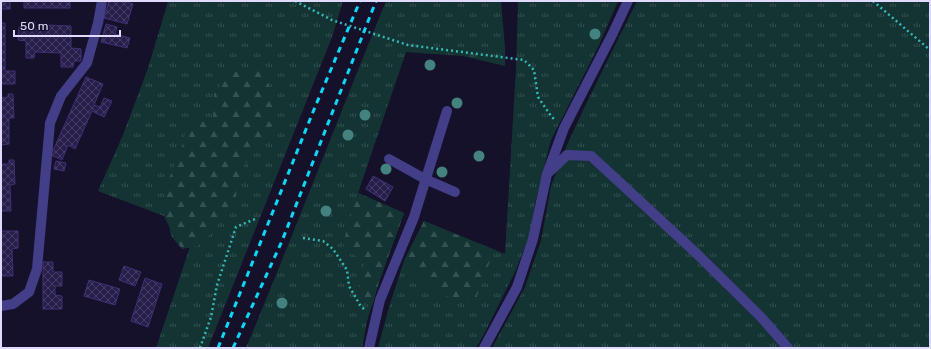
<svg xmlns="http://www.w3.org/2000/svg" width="931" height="349" font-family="Rubik,sans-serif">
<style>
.grass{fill:url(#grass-tufts)}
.forest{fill:url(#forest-firs)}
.building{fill:url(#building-cross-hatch);stroke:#413076}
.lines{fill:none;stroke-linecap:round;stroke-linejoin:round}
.path{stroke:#34bab6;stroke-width:2.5;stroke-dasharray:2 3;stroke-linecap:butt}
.minor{stroke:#433e88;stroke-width:10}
.rail{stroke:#0cd9f9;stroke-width:3;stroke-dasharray:6 5;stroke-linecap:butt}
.tree{fill:#43827f}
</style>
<defs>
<pattern id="grass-tufts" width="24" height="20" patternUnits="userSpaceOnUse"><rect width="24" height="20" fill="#143434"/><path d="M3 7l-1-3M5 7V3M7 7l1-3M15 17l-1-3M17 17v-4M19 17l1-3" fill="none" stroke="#365152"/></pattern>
<pattern id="forest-firs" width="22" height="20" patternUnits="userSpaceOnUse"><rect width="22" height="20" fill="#143434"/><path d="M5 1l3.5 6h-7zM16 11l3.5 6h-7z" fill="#365152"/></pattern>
<pattern id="building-cross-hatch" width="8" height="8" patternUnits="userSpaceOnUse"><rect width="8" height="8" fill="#281e4b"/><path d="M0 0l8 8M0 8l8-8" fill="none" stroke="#473e66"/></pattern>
</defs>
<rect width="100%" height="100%" fill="#16112a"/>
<g class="grass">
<polygon points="168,1 343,1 332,37 208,348 156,348 196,229 164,216 98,191 123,135 148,68 167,5"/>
<path d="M386 1H501L505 48V66L463 56 406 52 358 193 404 213 379 282 367 321 362 348H246C294 233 339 116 386 1Z"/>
<polygon points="518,1 618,1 599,45 551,140 536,199 529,237 515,272 483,336 476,348 378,348 389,307 404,261 424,221 505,254 516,69"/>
<polygon points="637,1 930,1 930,348 492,348 525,287 541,241 551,186 567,145 587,102"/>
</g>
<g class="forest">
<polygon points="257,67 275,95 270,132 241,170 234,204 212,232 198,246 182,249 172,237 169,226 164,216 164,201 168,181 181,150 187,126 213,119 214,94 228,73"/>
<polygon points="358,193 404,213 379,282 372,306 357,292 362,278 365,261 343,249 346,232"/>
<polygon points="424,221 494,250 474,304 443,295 418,277 404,261"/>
</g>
<g class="building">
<rect x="1" y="1" width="9" height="8"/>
<rect x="24" y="1" width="46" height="7"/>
<polygon points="109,1 124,1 133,4 127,24 104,18"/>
<polygon points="25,22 35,22 35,30 48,31 48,25 71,26 71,48 81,49 81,61 74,61 73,67 61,67 61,53 35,52 34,58 26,58 26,41 18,40 19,27 25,27"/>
<polygon points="1,23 5,23 5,71 15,71 15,84 1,84"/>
<polygon points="106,24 117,27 115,34 130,38 127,48 101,42"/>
<polygon points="86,77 103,84 94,105 100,107 104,98 112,101 104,117 92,111 75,149 68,145 62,160 51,155"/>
<polygon points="8,94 13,94 14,118 9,118 9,144 1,145 1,98 8,97"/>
<polygon points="9,160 14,160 15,184 10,185 11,211 1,211 1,164 9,164"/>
<polygon points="56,161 66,163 64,171 54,169"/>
<polygon points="373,176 393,187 385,201 366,189"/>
<polygon points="1,231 18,231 18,248 12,249 13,276 1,276"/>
<polygon points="43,262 53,262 53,272 62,272 62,286 55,286 55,295 62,296 62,309 43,309"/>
<polygon points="124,266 141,272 135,286 119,280"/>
<polygon points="145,278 162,284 148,327 131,321"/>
<polygon points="89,280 120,289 115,305 84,296"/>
</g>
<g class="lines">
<g class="path">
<polyline points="295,1 332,20 408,45 524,60 534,70 538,97 551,116 555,120"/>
<polyline points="873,1 930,50"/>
<polyline points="303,238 323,241 333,249 347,270 349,286 360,305 366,311"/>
<polyline points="200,348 211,317 217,285 236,227 255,219"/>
</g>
<g class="minor">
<polyline points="389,159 425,179 455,192"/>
<polyline points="549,172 567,155 591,156 629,191 696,253 761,317 788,348"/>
<polyline points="1,306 13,304 29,292 37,269 50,123 61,96 87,63 98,23 102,1"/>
<polyline points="369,348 380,300 414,217 447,111"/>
<polyline points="484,348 517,287 533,239 547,174 564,128 613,33 628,1"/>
</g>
<g class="rail">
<polyline points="218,348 315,107 360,1"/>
<polyline points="233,348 282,241 376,1"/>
</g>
</g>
<g class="tree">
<circle cx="595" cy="34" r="5.5"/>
<circle cx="430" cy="65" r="5.5"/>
<circle cx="457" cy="103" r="5.5"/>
<circle cx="365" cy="115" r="5.5"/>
<circle cx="348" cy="135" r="5.5"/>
<circle cx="479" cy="156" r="5.5"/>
<circle cx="386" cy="169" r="5.5"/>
<circle cx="442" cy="172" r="5.5"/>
<circle cx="326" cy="211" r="5.5"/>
<circle cx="282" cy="303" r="5.5"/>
</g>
<rect width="931" height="349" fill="none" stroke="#e0dbfe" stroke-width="4"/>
<path d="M14 30v6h106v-6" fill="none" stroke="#e0dbfe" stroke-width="2"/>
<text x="20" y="30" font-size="12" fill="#e0dbfe" stroke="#16112a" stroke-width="3" paint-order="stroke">50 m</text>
</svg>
